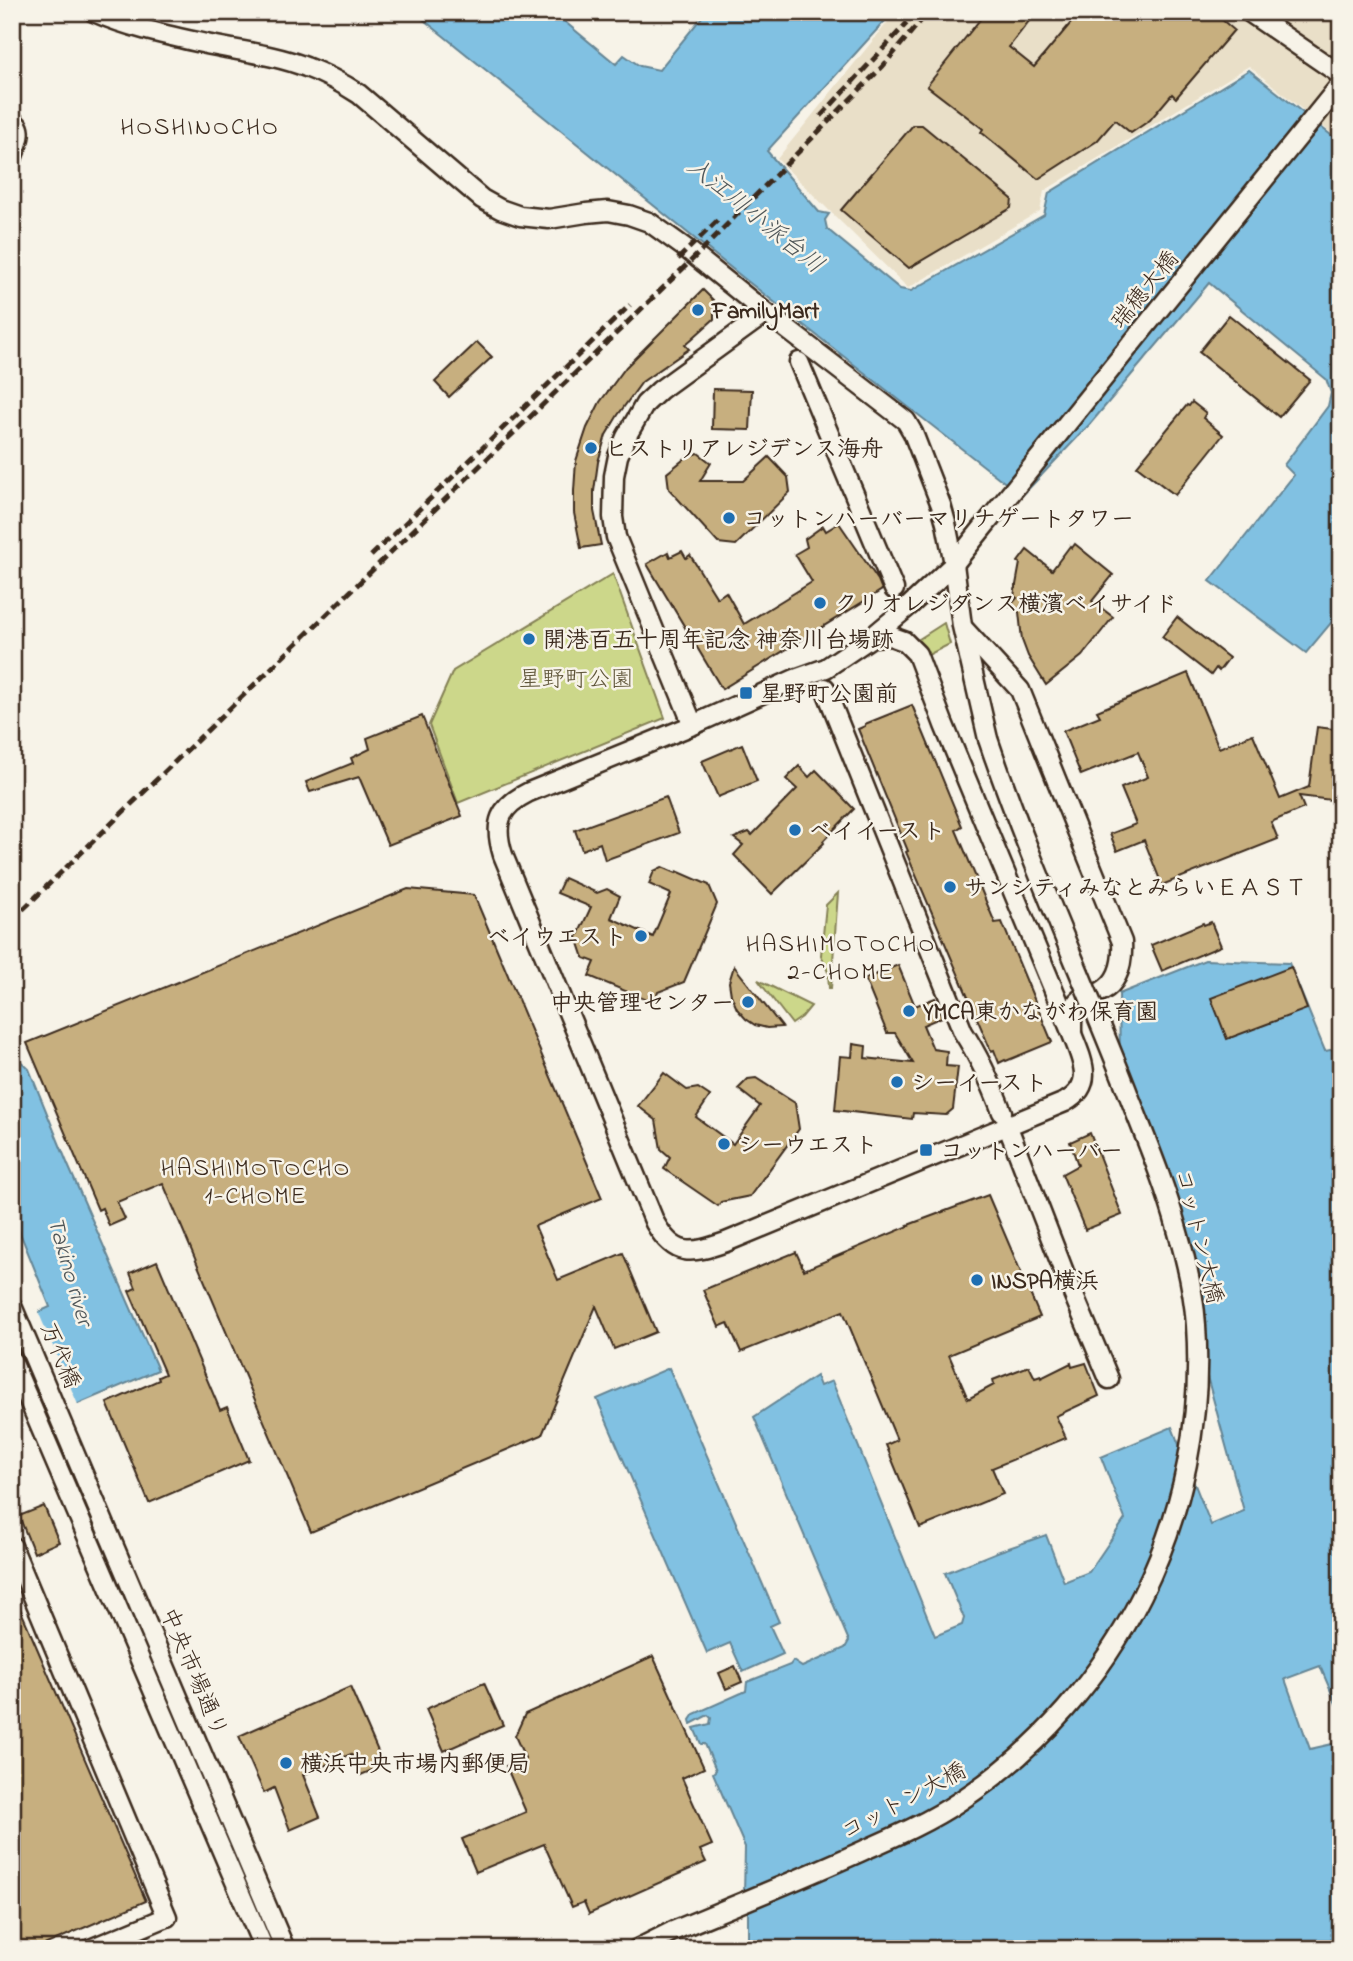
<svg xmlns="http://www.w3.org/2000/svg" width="1353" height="1961" font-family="'Indie Flower','Klee One',sans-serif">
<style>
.built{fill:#e9dfc8}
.green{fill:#ccd78a;stroke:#848054;stroke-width:2}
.water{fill:#81c1e2;stroke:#658594;stroke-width:2}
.pier{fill:#f7f3e8}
.building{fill:#c7af7f;stroke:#3b2a1e;stroke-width:2}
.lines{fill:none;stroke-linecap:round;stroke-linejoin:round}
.minor-casing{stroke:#3b2a1e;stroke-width:23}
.minor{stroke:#f7f3e8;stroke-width:18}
.rail{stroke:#3b2a1e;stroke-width:5;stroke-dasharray:10 5;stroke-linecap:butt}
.minor-bridge-casing{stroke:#3b2a1e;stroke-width:23;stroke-linecap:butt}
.minor-bridge{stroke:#f7f3e8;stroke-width:18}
.poi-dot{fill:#1f6fb2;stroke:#f7f3e8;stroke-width:2.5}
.labels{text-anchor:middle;stroke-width:5;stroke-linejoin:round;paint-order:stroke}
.street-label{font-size:23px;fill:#3b2a1e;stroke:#f7f3e8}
.poi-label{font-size:23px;font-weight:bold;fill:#3b2a1e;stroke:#f7f3e8;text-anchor:start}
.park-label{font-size:23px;fill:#5f5539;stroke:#f7f3e8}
.neighbourhood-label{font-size:24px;letter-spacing:2px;fill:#3b2a1e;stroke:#f7f3e8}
.water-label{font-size:24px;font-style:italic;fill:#505759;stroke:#f7f3e8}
</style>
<rect width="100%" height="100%" fill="#f7f3e8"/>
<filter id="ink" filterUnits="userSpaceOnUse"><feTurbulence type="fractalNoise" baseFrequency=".0143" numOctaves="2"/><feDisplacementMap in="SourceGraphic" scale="14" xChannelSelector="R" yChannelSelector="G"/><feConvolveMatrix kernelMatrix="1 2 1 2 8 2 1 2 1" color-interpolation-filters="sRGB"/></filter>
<g filter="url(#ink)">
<polygon class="built" points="896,12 1341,12 1341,141 1249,66 1044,191 1040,211 908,288 777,159"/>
<g class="green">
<polygon points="613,574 665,718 458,803 429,725 453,671"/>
<polygon points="944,623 950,644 926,656 916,641"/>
<polygon points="838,893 831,988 829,988 828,972 821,955 826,905"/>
<polygon points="758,980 811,1006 802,1017 792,1024"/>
</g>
<g class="water">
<polygon points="414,12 553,12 616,64 624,55 640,66 659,70 706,12 893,12 767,151 819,212 829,214 825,220 827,229 900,289 911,291 1044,215 1049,193 1249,70 1341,143 1341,611 1306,653 1210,581 1294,475 1284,465 1328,406 1331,393 1326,379 1209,283 1090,424 1022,496 746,280"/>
<polygon points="1205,960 1289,963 1325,1051 1341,1048 1341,1715 1320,1666 1285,1679 1310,1749 1341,1742 1341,1949 748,1949 748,1896 744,1895 745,1847 713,1773 716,1770 705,1744 701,1744 694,1728 710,1724 711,1718 708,1715 691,1724 690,1720 694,1714 746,1691 747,1682 790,1665 793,1661 802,1667 845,1648 849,1641 754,1417 816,1376 820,1386 832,1381 935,1636 962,1625 964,1618 945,1573 997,1552 1046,1535 1064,1582 1089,1572 1125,1519 1101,1457 1172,1427 1211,1525 1244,1511 1120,1060 1119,994"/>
<polygon points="12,1053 29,1069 68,1165 158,1370 12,1432 12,1324 50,1307 12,1213"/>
<polygon points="669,1368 779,1622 770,1626 783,1654 743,1672 730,1643 707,1653 597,1399"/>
</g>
<polygon class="pier" points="37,1309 79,1407 16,1433 12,1423 12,1320"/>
<g class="building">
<polygon points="986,12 1036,12 1009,47 1034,67 1080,12 1213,12 1234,30 1176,98 1172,94 1150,120 1131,133 1115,120 1097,141 1038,179 981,132 983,129 927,86"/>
<polygon points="913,125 922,125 1012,199 1011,208 909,268 841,210"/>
<polygon points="703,290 714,301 714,319 685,345 689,349 642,382 618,415 606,435 598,462 594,491 594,511 601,545 581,548 574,513 574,491 576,461 587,428 600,402 626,367"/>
<polygon points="1229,315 1310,380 1279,417 1199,352"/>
<polygon points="477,342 492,357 449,397 435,382"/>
<polygon points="713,389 752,390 750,430 712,429"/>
<polygon points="1192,402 1206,413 1203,418 1223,435 1175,495 1137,466 1187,405 1189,406"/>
<polygon points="698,453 711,463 700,481 743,481 769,457 788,477 790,492 736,545 718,543 669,489 667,473 688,456"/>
<polygon points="839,523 861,555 878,580 882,590 722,689 647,564 668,552 670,557 682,551 686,558 690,555 717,598 726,592 744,624 812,582 795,554 807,547 805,539 823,526 826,531"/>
<polygon points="1075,544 1113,575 1092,601 1113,617 1082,656 1046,685 1028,656 1022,640 1019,612 1010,606 1017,598 1014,596 1020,563 1018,562 1027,550 1052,570 1070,546 1072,548"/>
<polygon points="1177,617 1229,658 1219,671 1216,668 1211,675 1162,637"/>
<polygon points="1188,673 1219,748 1253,734 1280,799 1309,787 1317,727 1341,730 1341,785 1339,801 1299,796 1304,808 1271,822 1278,839 1162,885 1144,840 1117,851 1110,834 1136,824 1121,788 1148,777 1138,752 1081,775 1063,731 1100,716 1097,711"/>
<polygon points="912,705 962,826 956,830 995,923 1002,922 1052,1042 1006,1061 1005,1060 999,1063 994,1050 991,1051 906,852 908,851 858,729 865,726 865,724"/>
<polygon points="422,716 462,816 388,845 359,777 310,792 306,782 353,763 351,758 370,749 367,738"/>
<polygon points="742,744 757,781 718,797 702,761"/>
<polygon points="799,766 809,777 816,770 854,809 823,841 824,843 772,894 734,855 743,845 734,838 749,832 752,835 797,789 786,779"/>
<polygon points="666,797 679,833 605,860 600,843 582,850 575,830"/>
<polygon points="662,867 676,873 677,871 709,885 717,904 684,982 658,992 654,1003 589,976 595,962 584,958 577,937 591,907 557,893 564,878 597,893 607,889 620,896 611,918 653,937 671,894 649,884 654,871"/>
<polygon points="408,889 474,895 602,1198 535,1226 558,1280 623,1253 656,1332 614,1349 596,1306 542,1435 311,1532 163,1183 117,1202 125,1219 109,1226 102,1208 98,1210 27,1043"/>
<polygon points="1211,922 1221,946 1162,971 1151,945 1203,923 1204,925"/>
<polygon points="898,965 915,1006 935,998 942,1017 923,1025 933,1049 947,1051 946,1066 958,1067 953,1109 946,1115 913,1113 912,1119 835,1110 840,1056 852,1057 853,1044 866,1046 865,1058 913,1063 895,1033 887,1033 865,979"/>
<polygon points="734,966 782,1027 767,1028 755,1025 746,1019 737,1009 731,995 729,982"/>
<polygon points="1291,967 1307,1009 1227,1039 1211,998"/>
<polygon points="664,1073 687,1090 698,1088 710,1096 696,1117 733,1144 760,1106 738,1089 748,1079 756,1078 795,1103 799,1129 750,1196 721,1202 718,1206 664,1169 670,1157 661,1149 656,1120 638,1106"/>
<polygon points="1090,1133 1122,1215 1085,1230 1062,1174 1078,1165 1070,1142"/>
<polygon points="988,1195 1040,1317 949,1355 968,1399 994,1385 993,1380 1029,1366 1035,1378 1041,1376 1041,1378 1071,1363 1072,1367 1086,1363 1099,1396 1056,1416 1066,1438 992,1468 1003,1494 920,1528 886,1445 897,1440 843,1311 741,1352 728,1323 719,1327 703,1290 796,1252 804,1270 909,1226 908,1225"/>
<polygon points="157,1261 220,1410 227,1407 249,1460 149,1503 107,1403 159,1380 158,1377 165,1374 129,1291 136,1288 130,1273"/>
<polygon points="44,1506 59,1542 34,1553 19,1516"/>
<polygon points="12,1590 146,1901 35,1949 12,1949"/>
<polygon points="653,1656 704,1768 682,1778 712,1845 700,1850 706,1862 589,1914 584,1902 572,1907 544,1844 476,1872 462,1839 526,1812 506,1766 525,1758 515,1736 525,1714"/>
<polygon points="735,1666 742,1682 726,1689 719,1673"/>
<polygon points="484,1683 503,1725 444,1751 426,1709"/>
<polygon points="350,1687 384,1765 361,1775 351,1754 303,1775 320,1817 290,1830 274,1788 264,1793 239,1736"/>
</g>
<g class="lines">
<g class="minor-casing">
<g id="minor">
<path d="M94 12C128 27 166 35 202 43 237 51 273 54 306 67 325 74 342 83 359 94L482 199 500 209 520 216 549 219 586 213 608 211 629 215 649 222 688 250 766 313 906 421 913 433 941 505 946 523 954 564 962 626 988 739"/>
<polyline points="1249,12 1341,75"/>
<path d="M12 121C27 129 16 146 12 159"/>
<polyline points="799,362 894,589"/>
<path d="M964 629 1020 690 1122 942C1123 961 1120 981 1102 991 1095 995 1086 995 1080 999 1071 1006 1072 1021 1072 1031"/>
<path d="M872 637 890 636 904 641 917 654 944 725 1072 1034C1082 1060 1096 1085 1065 1102L726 1242C691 1254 675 1258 655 1223L503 855C493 823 499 807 529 792L693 725 795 679 826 668 872 637 909 606 954 564 977 535 1341 84"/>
<path d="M825 688 963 1032C980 1058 991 1083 1002 1112"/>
<polyline points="693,725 616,537 613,517 614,476 618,456 626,437 645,404 660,390 766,313"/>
<polyline points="1011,1135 1064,1272 1109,1379"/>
<polyline points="12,1306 285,1949"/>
<polyline points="12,1361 264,1949"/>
<polyline points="12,1546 167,1917 90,1949"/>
<polyline points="637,1949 673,1931"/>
</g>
</g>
<use href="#minor" class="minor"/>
<g class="rail">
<polyline points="821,116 907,23"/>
<polyline points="678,259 720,218"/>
<polyline points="371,556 630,305"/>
<polyline points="12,920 702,250 883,66 928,12"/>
</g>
<g class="minor-bridge-casing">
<path id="minor-bridge" d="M673 1931C736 1905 798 1880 860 1852 894 1837 929 1822 960 1801 1118 1697 1209 1514 1196 1325 1194 1293 1186 1260 1177 1229 1164 1181 1144 1135 1126 1088 1080 971 1028 857 988 739"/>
</g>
<use href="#minor-bridge" class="minor-bridge"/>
</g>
</g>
<g class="poi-dot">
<circle cx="698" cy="310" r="7"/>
<circle cx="591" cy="448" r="7"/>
<circle cx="729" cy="518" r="7"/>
<circle cx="820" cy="603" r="7"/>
<circle cx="529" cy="639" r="7"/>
<rect x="739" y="686" width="14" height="14" rx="3.5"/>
<circle cx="795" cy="830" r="7"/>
<circle cx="950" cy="887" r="7"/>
<circle cx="641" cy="936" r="7"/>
<circle cx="748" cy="1002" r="7"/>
<circle cx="909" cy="1011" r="7"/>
<circle cx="897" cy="1082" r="7"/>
<circle cx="724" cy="1144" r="7"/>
<rect x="919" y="1143" width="14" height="14" rx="3.5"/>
<circle cx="977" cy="1280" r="7"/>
<circle cx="286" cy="1763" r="7"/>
</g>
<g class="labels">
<g class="street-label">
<text transform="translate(1144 289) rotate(-51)" y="8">瑞穂大橋</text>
<text transform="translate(1200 1236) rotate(76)" y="8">コットン大橋</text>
<text transform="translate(61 1355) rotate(67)" y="8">万代橋</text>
<text transform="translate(195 1672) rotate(67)" y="8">中央市場通り</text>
<text transform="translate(903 1800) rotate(-28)" y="8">コットン大橋</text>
</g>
<g class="poi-label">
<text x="712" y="318">FamilyMart</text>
<text x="605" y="456">ヒストリアレジデンス海舟</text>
<text x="743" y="526">コットンハーバーマリナゲートタワー</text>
<text x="834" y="611">クリオレジダンス横濱ベイサイド</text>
<text x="543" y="647">開港百五十周年記念 神奈川台場跡</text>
<text x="760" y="701">星野町公園前</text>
<text x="809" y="838">ベイイースト</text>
<text x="964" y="895">サンシティみなとみらいＥＡＳＴ</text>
<text x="627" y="944" text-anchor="end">ベイウエスト</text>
<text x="734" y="1010" text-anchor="end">中央管理センター</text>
<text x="923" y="1019">YMCA東かながわ保育園</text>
<text x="911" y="1090">シーイースト</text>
<text x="738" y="1152">シーウエスト</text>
<text x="940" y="1158">コットンハーバー</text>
<text x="991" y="1288">INSPA横浜</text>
<text x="300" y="1771">横浜中央市場内郵便局</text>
</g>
<g class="park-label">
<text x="576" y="686">星野町公園</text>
</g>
<g class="neighbourhood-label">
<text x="200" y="134">HOSHINOCHO</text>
<text x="841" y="951">HASHIMOTOCHO<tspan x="841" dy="28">2-CHOME</tspan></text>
<text x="256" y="1175">HASHIMOTOCHO<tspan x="256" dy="28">1-CHOME</tspan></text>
</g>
<g class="water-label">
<text transform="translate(756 215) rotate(39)" y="8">入江川小派台川</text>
<text transform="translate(71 1271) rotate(74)" y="8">Takino river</text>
</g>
</g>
<rect width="1353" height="1961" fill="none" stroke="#f7f3e8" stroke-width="42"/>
<rect x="21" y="21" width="1311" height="1919" fill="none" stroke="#3b2a1e" stroke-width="2.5" filter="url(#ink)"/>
</svg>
